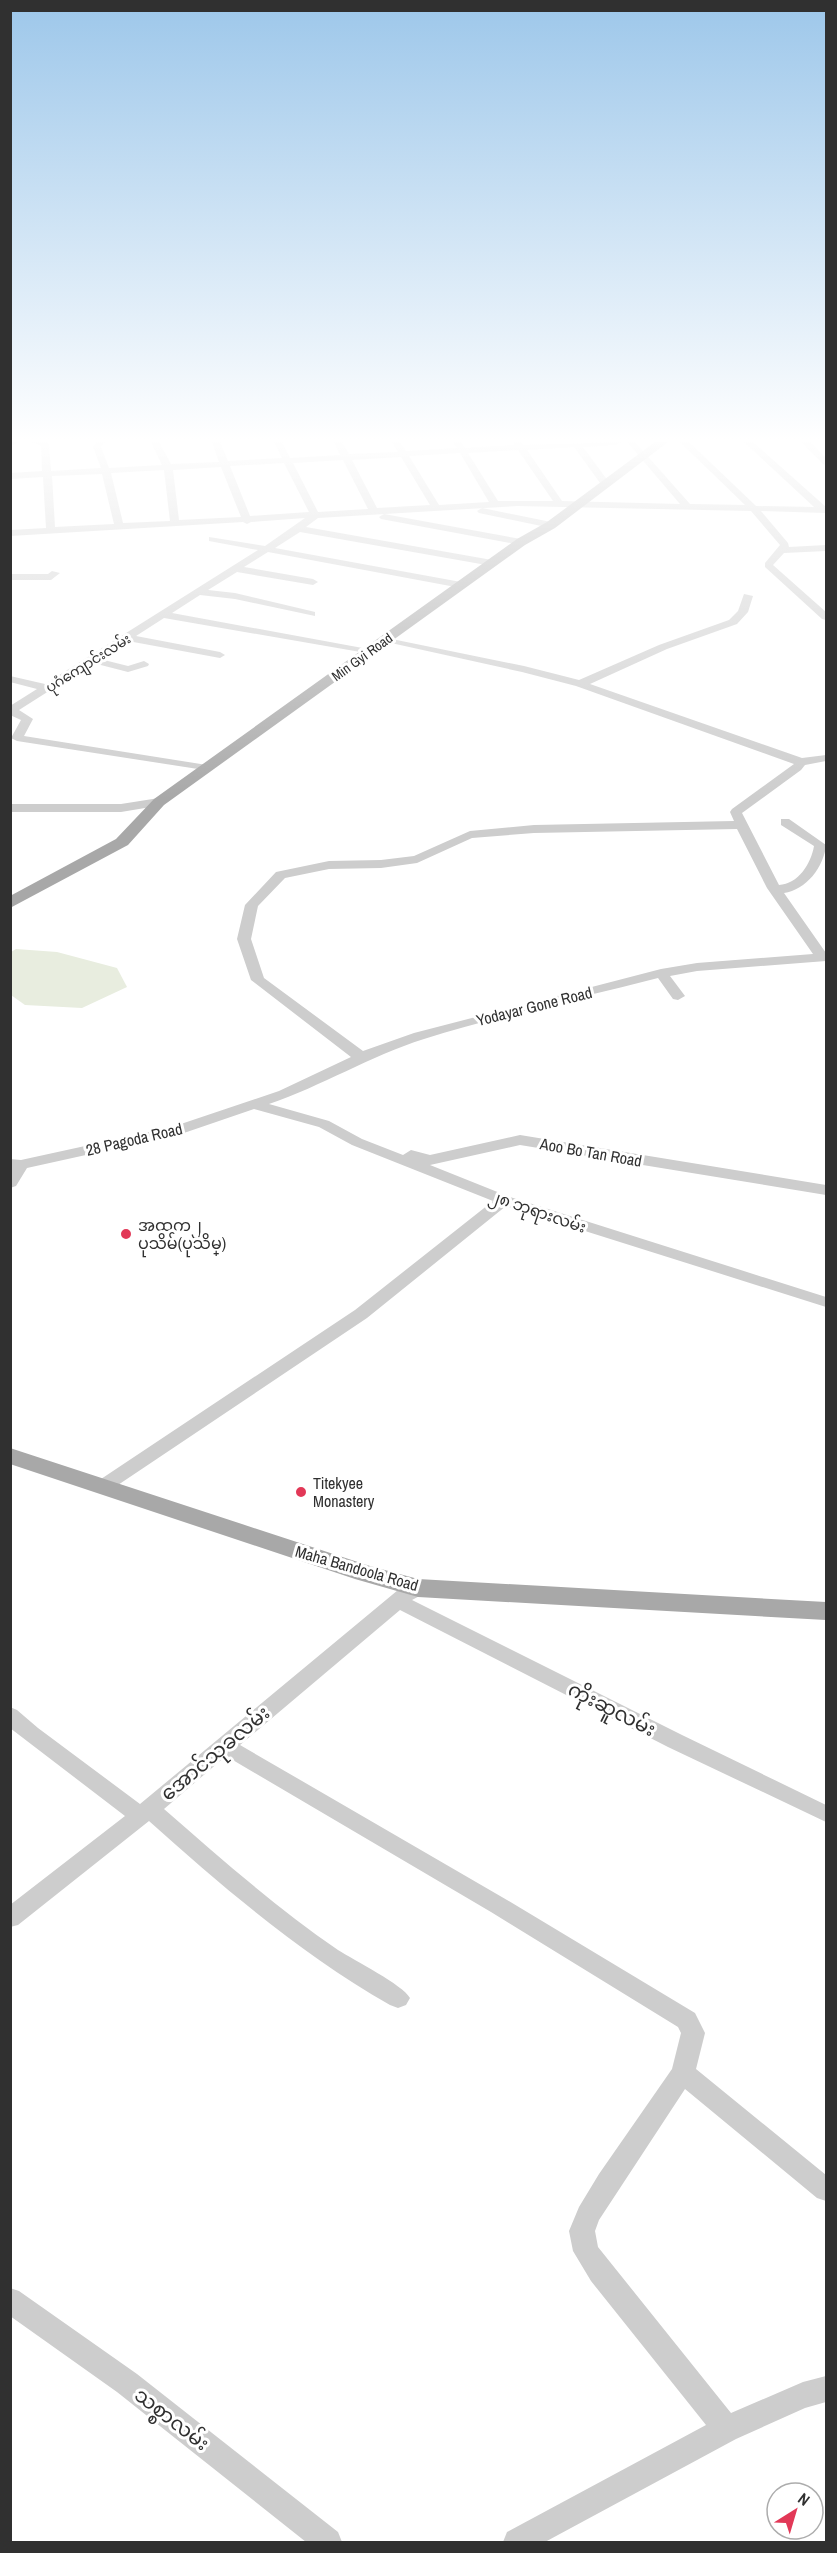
<svg xmlns="http://www.w3.org/2000/svg" width="837" height="2553" font-family="'Archivo Narrow','Noto Sans Myanmar',sans-serif">
<style>
.green{fill:#e8eddf}
.lines{fill:none;stroke-linecap:round;stroke-linejoin:round}
.minor{fill:#cdcdcd;fill-rule:evenodd}
.major{fill:#a8a8a8;fill-rule:evenodd}
.poi-dot{fill:#e23857;stroke:#fff;stroke-width:2}
.labels{text-anchor:middle;stroke-width:6;stroke-linejoin:round;paint-order:stroke}
.far-street-label{font-size:14px;fill:#303030;stroke:#fff}
.street-label{font-size:16px;fill:#303030;stroke:#fff}
.poi-label{font-size:16px;fill:#303030;stroke:#fff;text-anchor:start}
.near-street-label{font-size:20px;fill:#303030;stroke:#fff}
</style>
<rect width="100%" height="100%" fill="#fff"/>
<polygon class="green" points="16,949 57,952 117,968 127,987 82,1008 25,1005 11,995 11,952"/>
<g class="lines">
<g class="minor">
<path d="M32 442H46L49 444 51 471 101 468 93 447 97 442H105L101 447 109 468 162 465 151 442H159L171 464 219 462 212 442H220L228 461 282 458 274 442H282L290 458 340 455 334 442H342L349 454 398 452 392 442H400L406 451 457 448 453 442H461L465 448 515 445 513 442H521L523 445 621 442 617 445 583 447 611 485 606 488 603 487 574 447 527 450 562 501 680 504 627 442H635L690 504 745 505 680 442H689L756 506 814 507 744 442H753L826 507V513L761 511 788 543 789 547 826 545V551L784 553 773 565 826 612V620L822 619 765 567V563L780 545 751 511 517 506 318 518 306 527 492 560 497 563 492 566 300 532 275 548 461 582 466 585 461 588 268 552 244 567 313 579 318 582 313 585 237 572 208 590 235 593 311 611 315 612V616L235 599 200 595 172 613 368 649 373 652 372 654 164 618 136 636 220 652 225 655 220 658 128 641 100 659 128 666 144 661 149 664 148 666 128 672 93 663 19 710 33 719 24 736 207 765 211 767V771L17 741 11 738 21 720 10 715V706L37 689 10 682V676L45 684 258 550 209 541V537L265 546 305 518 251 522 247 524 243 522 10 536V530L46 528 43 477 10 479V473L42 471 41 446ZM518 450 553 501H498L468 453ZM460 453 489 502 439 505 409 456ZM401 457 430 505 377 508 352 460ZM343 460 368 509 318 512 293 463ZM284 463 309 512 250 516 230 466ZM221 467 241 517 179 520 173 470ZM164 470 170 521 123 523 111 473ZM102 474 114 524 55 527 52 476Z"/>
<polygon points="801,442 810,442 826,458 826,465 823,464"/>
<polygon points="482,508 551,522 556,525 551,528 479,513 477,511"/>
<polygon points="384,514 521,539 526,542 521,545 381,519 379,517"/>
<polygon points="52,571 60,573 51,580 10,580 10,574 48,574"/>
<path d="M744 594 753 596 748 612 737 624 667 649 590 684 802 758 826 755V761L805 765 801 770 742 813 779 885C798 884 811 864 814 846L781 825V819H789L826 845C824 867 806 890 784 893L826 953V961L697 971 670 976 685 996 678 1000 673 999 658 978C580 998 501 1015 424 1039 370 1056 322 1086 269 1104L329 1121 362 1139 403 1155 411 1150 430 1155 520 1135 826 1185V1195L520 1145 430 1165 425 1163 510 1197 826 1297V1307L506 1206 367 1318 109 1491 102 1493 95 1491 93 1487 95 1483 355 1310 493 1201 352 1145 319 1127 254 1109 181 1134 27 1168 16 1186 10 1188V1159L21 1160 172 1127 279 1091 351 1057 251 980 237 939 245 905 276 872 329 861 381 860 414 856 470 831 534 825 734 821 730 812 732 809 794 764 576 686 522 672 382 641V637L524 666 579 680 659 645 729 620 738 611ZM737 829 767 888 813 954 697 963 661 969 414 1033 363 1051 264 978 251 939 258 906 285 878 329 869 381 868 417 863 472 838 534 833Z"/>
<polygon points="159,798 163,799 163,805 121,812 10,812 10,804 121,804"/>
<path d="M418 1581 425 1583 428 1588 425 1593 412 1600 682 1735 826 1805V1822L668 1747 400 1610 240 1745 507 1900 695 2013 705 2033 696 2069 826 2175V2201L817 2198 685 2089 599 2220 595 2231 598 2247 731 2413 803 2382 826 2376V2402L805 2408 736 2439 545 2542H503L507 2532 706 2425 591 2281 573 2251 569 2231 579 2207 599 2174 672 2069 681 2033 678 2027 491 1912 226 1756 164 1809C220 1858 277 1908 338 1950 354 1960 403 1985 410 1998L406 2005 398 2008 390 2005C301 1954 225 1889 149 1821L18 1925 10 1927V1905L125 1816 10 1728V1707L17 1710 38 1728 140 1804 398 1590Z"/>
<polygon points="10,2288 19,2291 137,2374 338,2532 342,2542 306,2542 117,2392 10,2316"/>
</g>
<g class="major">
<polygon points="10,442 19,442 10,446"/>
<polygon points="655,442 668,442 555,528 525,545 164,805 128,845 10,908 10,896 116,839 154,799 517,539 547,522"/>
<polygon points="10,1448 370,1566 418,1579 826,1602 826,1620 418,1597 355,1579 10,1464"/>
</g>
</g>
<linearGradient id="sky" x2="0" y2="1"><stop stop-color="#9dc7ea"/><stop offset="0.55" stop-color="#fff"/><stop offset="1" stop-color="#fff" stop-opacity="0"/></linearGradient>
<rect width="837" height="799" fill="url(#sky)"/>
<g class="poi-dot">
<circle cx="126" cy="1234" r="6"/>
<circle cx="301" cy="1492" r="6"/>
</g>
<g class="labels">
<g class="far-street-label">
<text transform="translate(362 657) rotate(-36)" y="5">Min Gyi Road</text>
<text transform="translate(88 663) rotate(-32)" y="5">ပုဂံကျောင်းလမ်း</text>
</g>
<g class="street-label">
<text transform="translate(534 1006) rotate(-14)" y="6">Yodayar Gone Road</text>
<text transform="translate(134 1139) rotate(-13)" y="6">28 Pagoda Road</text>
<text transform="translate(591 1152) rotate(10)" y="6">Aoo Bo Tan Road</text>
<text transform="translate(538 1211) rotate(19)" y="6">၂၈ ဘုရားလမ်း</text>
<text transform="translate(357 1568) rotate(16)" y="6">Maha Bandoola Road</text>
</g>
<g class="poi-label">
<text x="138" y="1231">အထက၂<tspan x="138" dy="18">ပုသိမ်(ပုသိမ္)</tspan></text>
<text x="313" y="1489">Titekyee<tspan x="313" dy="18">Monastery</tspan></text>
</g>
<g class="near-street-label">
<text transform="translate(612 1709) rotate(27)" y="7">ကိုးဆူလမ်း</text>
<text transform="translate(215 1753) rotate(-40)" y="7">အောင်သုခလမ်း</text>
<text transform="translate(172 2419) rotate(38)" y="7">သစ္စာလမ်း</text>
</g>
</g>
<rect width="837" height="2553" fill="none" stroke="#303030" stroke-width="24"/>
<g transform="translate(795 2511) rotate(37)"><circle r="28" fill="#ffffff" stroke="#acacac" stroke-width="1.5"/>
<path d="M0-4.5L10 22L0 15L-10 22Z" fill="#e23857"/>
<text y="-9" font-size="16" font-weight="bold" text-anchor="middle" fill="#303030">N</text>
</g>
</svg>
